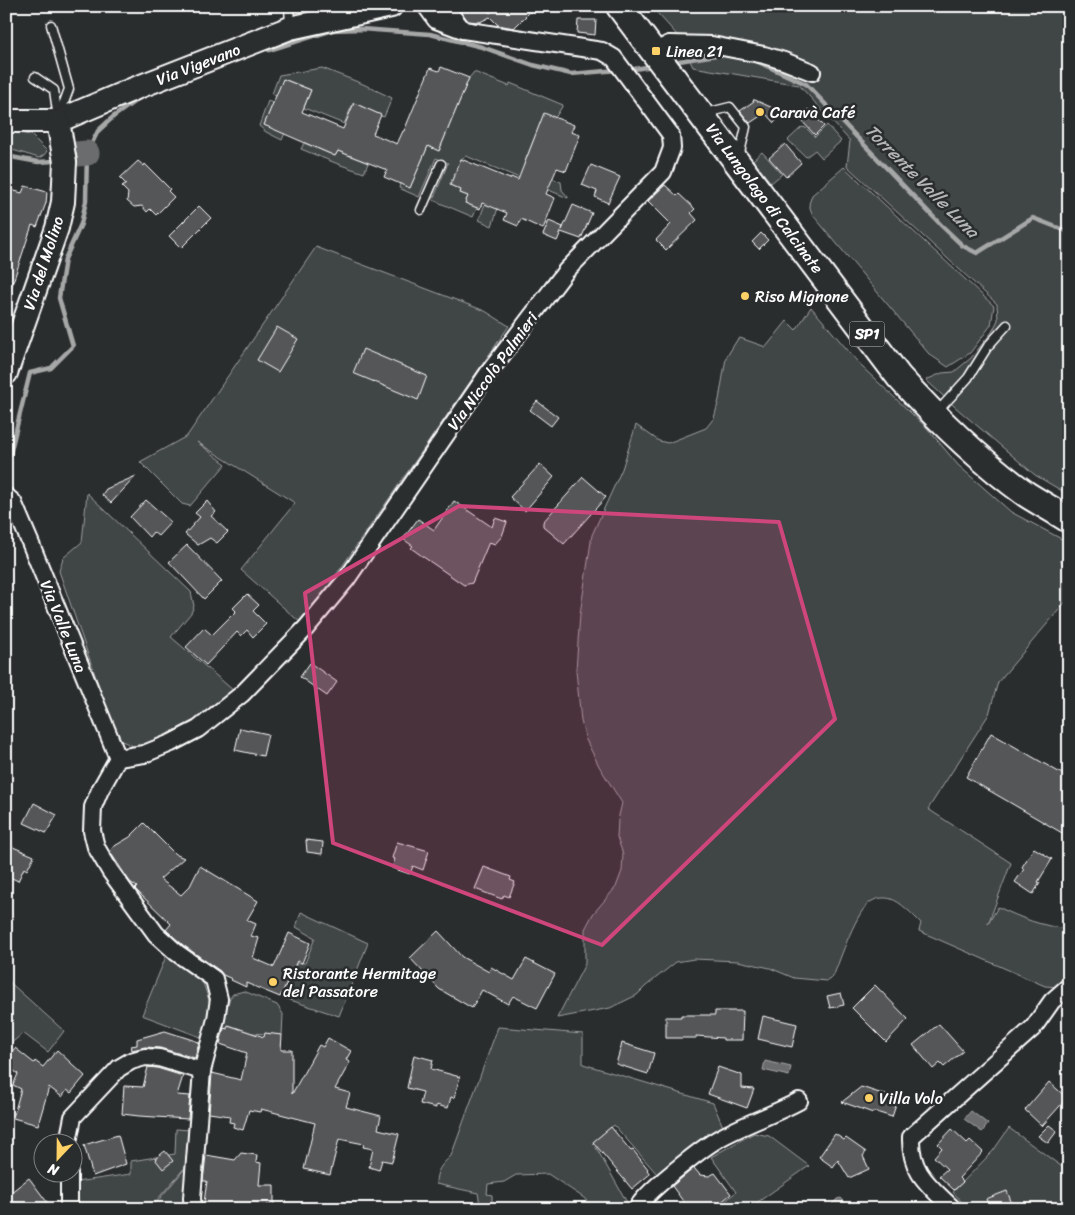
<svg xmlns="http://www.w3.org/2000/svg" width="1075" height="1215" font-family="Sriracha,sans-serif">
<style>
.green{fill:#414445;stroke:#a0a2a2}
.water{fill:#6a6c6d;stroke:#a6a7a7}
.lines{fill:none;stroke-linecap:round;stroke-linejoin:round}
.stream{stroke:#a6a7a7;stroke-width:4.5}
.river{stroke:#6a6c6d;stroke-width:25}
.building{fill:#555758;stroke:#fff}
.lane-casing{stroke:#fff;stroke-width:11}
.street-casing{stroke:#fff;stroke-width:20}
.secondary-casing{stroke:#fff;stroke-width:26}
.primary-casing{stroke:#fff;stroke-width:29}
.lane{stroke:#2a2d2e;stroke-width:8}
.street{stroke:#2a2d2e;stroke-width:16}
.secondary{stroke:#2a2d2e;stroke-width:22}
.primary{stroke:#2a2d2e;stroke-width:25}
.marked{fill:#ce467c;fill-opacity:0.2;stroke:#ce467c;stroke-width:4;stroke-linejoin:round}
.poi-dot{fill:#ffd166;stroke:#2a2d2e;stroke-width:2}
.labels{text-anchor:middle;stroke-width:5;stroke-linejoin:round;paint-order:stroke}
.shield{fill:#2a2d2e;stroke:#bfc0c0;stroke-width:1}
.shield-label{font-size:15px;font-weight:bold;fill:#fff}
.poi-label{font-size:16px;fill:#fff;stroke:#2a2d2e;text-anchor:start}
.street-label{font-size:16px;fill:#fff;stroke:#2a2d2e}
.water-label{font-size:18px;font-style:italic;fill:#b4b6b6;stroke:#2a2d2e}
</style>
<rect width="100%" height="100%" fill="#2a2d2e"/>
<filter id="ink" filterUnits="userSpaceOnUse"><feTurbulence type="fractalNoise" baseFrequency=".02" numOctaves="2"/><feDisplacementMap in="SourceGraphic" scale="10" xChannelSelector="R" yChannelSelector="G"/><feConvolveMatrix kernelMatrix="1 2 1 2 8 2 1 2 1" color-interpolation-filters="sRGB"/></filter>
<g filter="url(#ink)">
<g class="green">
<polygon points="651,6 1069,6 1069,495 1035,475 954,406 926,380 942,373 954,372 971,358 992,332 998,320 997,304 847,166 850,141 799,85 693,67 678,36"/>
<polygon points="322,68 363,84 392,98 384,117 381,116 381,115 353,103 344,124 304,108 311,90 284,79 276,96 272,94 279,75"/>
<polygon points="474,72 509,86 510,83 563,105 555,118 544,114 524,164 526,167 561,182 562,190 568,197 568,198 466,156 461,159 450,185 461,190 460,193 468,196 465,203 477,208 473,217 433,200 448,163 436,158 419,197 399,188 400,184 410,188 428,146 439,151 469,78"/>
<polygon points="268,101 273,103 264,125 285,133 282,140 266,132 259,126"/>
<polygon points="827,125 841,141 822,158 815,150 806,157 788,140 802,127 806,128 815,137"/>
<polygon points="6,131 31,135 47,151 44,155 39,158 6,148"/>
<polygon points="304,143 335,156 338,151 368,163 364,173 338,164 301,149"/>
<polygon points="762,152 782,174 771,183 753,160"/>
<polygon points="844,167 994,306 991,325 970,353 948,367 929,354 812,214 809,204 812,195"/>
<polygon points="485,204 499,205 492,226 479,220"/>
<polygon points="316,247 485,311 509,326 302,624 241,570 295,503 197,442 226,464 190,506 182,504 140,462 187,436"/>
<path d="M811 307 862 367 927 428 958 465 1011 512 1069 543V560L1060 561 1069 571V598L998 682 989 714 928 809 1011 863 988 924 998 907C1023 919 1041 926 1069 929V976L1058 987 1045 986 919 931 921 923C914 916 900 901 891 899 885 897 877 898 872 901 857 908 840 960 833 977L827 981 794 978 770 968 738 961 694 959 676 962 646 986 637 995 610 1008 557 1018 585 964V929L593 914 616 887 622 871 623 854 617 837 618 820 622 803 599 766 586 740 581 721 576 670 580 614 592 535 622 469 636 425 659 441 668 443 706 428 714 418 719 400 726 358 737 340 740 338 766 347 787 321 796 330Z"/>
<polygon points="87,493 191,592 194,606 191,613 171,637 234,691 188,725 146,747 133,746 122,741 111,721 59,571 63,558 82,542"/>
<polygon points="301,912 368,943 339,1016 287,999 281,995 297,963 305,963 315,938 296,927"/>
<polygon points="167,954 200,974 213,1012 206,1039 142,1015"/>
<polygon points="6,979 64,1031 48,1052 23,1033 6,1048"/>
<polygon points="244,991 277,1005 283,1014 282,1035 252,1033 229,1025 227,1029 220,1027 230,998 233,994"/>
<path d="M498 1027 583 1034V1064L713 1103 724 1129 711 1135 657 1174 614 1125 593 1142 629 1206V1209H594L584 1198 548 1174 516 1175 504 1182 488 1184 487 1194 492 1195V1207L480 1204 478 1193 436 1184C436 1171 441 1165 451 1156Z"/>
<polygon points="1009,1128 1069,1172 1069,1209 968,1209 953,1192 993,1151"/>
<polygon points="176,1129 190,1130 187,1165 149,1209 74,1209 76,1182 131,1174 131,1161 175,1154"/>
<polygon points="754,1133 769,1136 809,1166 748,1209 716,1209 736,1192 711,1157"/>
<polygon points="188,1165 191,1209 151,1209"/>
</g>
<g class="water">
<polygon points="765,1061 791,1067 789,1076 763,1070"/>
<polygon points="971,1111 988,1124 982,1132 964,1119"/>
<polygon points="841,1198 852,1209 828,1208 837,1199"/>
</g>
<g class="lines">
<g class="stream">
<polyline points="269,50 333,30 361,29 430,34 482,47 533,65 571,74 618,70"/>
<polyline points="754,60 806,84 942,226 963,246 977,253 1033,218 1069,232"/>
<polyline points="673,62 722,54"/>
<polyline points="628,70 653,66"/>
<polyline points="6,156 38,162 54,161"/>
<polyline points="6,459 10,454 30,373 51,368 73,346 59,298 65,259 81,224 86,201 87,153 98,131 113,117 142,96"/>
</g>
<polyline class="river" points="77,154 87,153"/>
</g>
<g class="building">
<polygon points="459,6 483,6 490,13 497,6 536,6 514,28 498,25 490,17 480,22 468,21 458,7"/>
<polygon points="578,20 596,20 595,35 577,33"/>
<polygon points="441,67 469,78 439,151 428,146 410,188 384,177 387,170 338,151 335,156 264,125 283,79 311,90 302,112 343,129 354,103 381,115 373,134 397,144 403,131 404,131 430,68 439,71"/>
<polygon points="753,100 755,100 784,113 774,123 765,113 750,123 740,111 754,101"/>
<polygon points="808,109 824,126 815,135 799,118"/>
<polygon points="544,113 574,125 571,132 580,135 566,171 557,168 546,194 555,198 543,229 521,219 518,226 504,220 507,213 482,203 480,209 465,203 468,196 460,193 461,190 450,185 461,159 510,179 511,177 518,180"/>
<polygon points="785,144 801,163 786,177 769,158"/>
<polygon points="138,161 144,166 145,164 170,189 168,191 174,197 156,215 150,209 147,212 142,206 134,207 127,201 128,193 122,187 126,184 120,178"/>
<polygon points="591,165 620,177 608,203 595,197 597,191 582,185"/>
<polygon points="665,185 677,196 679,194 695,209 691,213 697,220 666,250 656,240 671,224 648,201"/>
<polygon points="25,186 47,192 46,203 37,227 32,225 9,294 6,293 6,206 11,190 22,193"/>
<polygon points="573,205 592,213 581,239 561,232 557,241 543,235 549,221 563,227 562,230"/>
<polygon points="199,206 211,218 181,248 169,236"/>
<polygon points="761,233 768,240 759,249 752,242"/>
<polygon points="277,327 298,339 278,372 257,360"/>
<polygon points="363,349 427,376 418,400 353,373"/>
<polygon points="537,401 558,417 551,426 530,410"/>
<polygon points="540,464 554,477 525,511 510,497"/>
<polygon points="136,476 111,503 102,495 106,489"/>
<polygon points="583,477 606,497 564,544 543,526 543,522"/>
<polygon points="146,500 171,522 158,536 153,532 149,537 130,517"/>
<polygon points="207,501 216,512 211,516 228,532 217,543 210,538 198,545 185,534 200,517 195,513"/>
<polygon points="454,501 492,527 495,518 507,522 502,536 495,544 489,542 472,583 464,585 422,556 411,548 413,546 403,539 418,519 434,530"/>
<polygon points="187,545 222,581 204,599 169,562"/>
<polygon points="247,594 259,605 253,611 266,624 253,637 247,630 241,636 237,632 206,665 186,647 204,628 212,635 236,611 233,608"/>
<polygon points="310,663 337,682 327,696 300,677"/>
<polygon points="240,728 268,734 263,756 235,750"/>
<polygon points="991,733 1069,778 1069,837 966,777"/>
<polygon points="34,803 57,815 46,833 24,823"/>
<polygon points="144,823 175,854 184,858 160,879 181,895 190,886 200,866 258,901 247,920 256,924 251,936 259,938 253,958 274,967 289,933 310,943 302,963 297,961 280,997 246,983 246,987 231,980 232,979 223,975 220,971 183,945 166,930 171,924 135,889 137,887 130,882 110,852 113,847 130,837"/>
<polygon points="306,840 323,842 322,854 307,852"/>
<polygon points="397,842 429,851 423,870 413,866 410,874 392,868 395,859 392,858"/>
<polygon points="6,844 34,856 27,870 24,868 18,881 6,875"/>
<polygon points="1034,848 1052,859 1038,882 1040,883 1033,894 1015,882 1024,869 1022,867"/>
<polygon points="484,867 511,877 510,880 515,882 509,897 504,895 502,899 475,889"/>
<polygon points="438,931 462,957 489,972 491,967 514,980 526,959 555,974 537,1008 513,996 508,1004 482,990 472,1008 439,989 410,958"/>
<polygon points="875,985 908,1019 886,1042 852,1008"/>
<polygon points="841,993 844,1005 830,1008 827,996"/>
<polygon points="715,1011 743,1011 742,1040 723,1040 723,1038 696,1036 696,1038 666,1038 666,1017 681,1017 681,1015 715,1015"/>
<polygon points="763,1016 797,1024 792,1047 758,1039"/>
<polygon points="939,1024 963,1051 944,1067 940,1063 933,1069 913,1045"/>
<polygon points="228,1025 264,1037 265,1033 282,1035 281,1050 292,1050 292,1094 319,1045 323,1047 328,1038 351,1051 346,1060 350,1062 335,1089 350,1093 346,1107 381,1116 378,1129 399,1134 392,1162 382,1160 379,1170 369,1167 373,1149 363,1147 364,1144 339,1139 330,1175 304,1169 315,1123 261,1109 260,1112 249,1110 243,1130 233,1127 234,1123 229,1122 230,1116 209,1113 212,1073 241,1080 247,1053 220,1044 224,1028 227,1029"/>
<polygon points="165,1031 199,1042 195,1058 160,1048 145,1047 132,1050 131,1046 137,1045 137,1039"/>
<polygon points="622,1043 654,1053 648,1074 616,1064"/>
<polygon points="15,1048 34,1063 35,1061 43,1067 57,1050 85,1076 71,1093 67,1090 62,1097 49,1087 38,1125 13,1118 21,1089 13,1085 18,1074 9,1067 13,1060 8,1056"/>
<polygon points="414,1055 433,1060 431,1069 460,1077 454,1098 451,1097 448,1108 436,1105 436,1108 420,1104 423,1092 407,1088"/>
<polygon points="148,1067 157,1068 183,1076 177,1095 190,1096 188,1119 139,1116 122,1114 124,1086 143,1087"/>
<polygon points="718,1067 742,1075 742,1088 754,1089 747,1108 708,1094"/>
<polygon points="1049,1082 1067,1098 1042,1126 1025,1110"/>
<polygon points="861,1087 898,1099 892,1117 873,1111 873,1113 842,1102"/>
<polygon points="1049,1125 1057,1131 1048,1143 1038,1136"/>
<polygon points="611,1127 631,1151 633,1150 648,1169 647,1170 650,1174 632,1189 593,1142"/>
<polygon points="952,1129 967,1143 970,1140 983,1152 959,1178 963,1182 954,1190 939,1176 947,1169 934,1157 942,1148 938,1144"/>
<polygon points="835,1134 844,1140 846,1138 866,1152 863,1156 869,1169 849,1178 838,1160 833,1167 819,1157"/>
<polygon points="118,1135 126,1164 93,1176 84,1145"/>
<polygon points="165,1151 173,1161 163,1169 155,1159"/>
<polygon points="241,1153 257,1155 256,1162 261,1163 259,1185 274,1185 274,1205 267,1205 267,1209 203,1209 207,1181 203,1181 206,1155 235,1160"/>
<polygon points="694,1168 700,1175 709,1176 715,1173 731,1194 713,1209 709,1209 706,1205 694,1204 688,1208 672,1186"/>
<polygon points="29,1178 47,1202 39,1209 12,1209 6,1199 12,1195 10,1193"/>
<polygon points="1007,1191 1014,1209 990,1209 986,1199"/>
</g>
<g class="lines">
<g class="lane-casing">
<g id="lane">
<polyline points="289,6 290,26"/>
<polyline points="51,25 69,89 59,116"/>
<polyline points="35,77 54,90 58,119"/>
<polyline points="706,113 730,107 746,127 739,157"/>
<polyline points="421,210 441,164"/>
<polyline points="937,412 968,378 988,346 1007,325"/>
</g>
</g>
<g class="street-casing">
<g id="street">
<polyline points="444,6 463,30"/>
<polyline points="654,52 669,44 712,45 764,55 784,61 812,72"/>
<polyline points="6,496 13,502 30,542 118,758"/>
<polyline points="118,758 144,754 171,743 198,729 242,694 306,628 346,580 489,372 566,271 663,172 672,148 671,135 614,58 602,51 463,30 436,20 426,6"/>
<polyline points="118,758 100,790 93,807 92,831 96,847 110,871 156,934 177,953 214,979 219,999 216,1019 202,1071 192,1198 193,1209"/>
<polyline points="68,1142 73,1117 119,1068 131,1061 145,1057 159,1058 202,1071"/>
<polyline points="69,1172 69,1209"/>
<path d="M637 1209C641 1195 704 1147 718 1139 744 1124 773 1115 799 1101"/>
<path d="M953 1209C929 1185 910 1173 911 1137L1033 1028 1052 1001 1069 986"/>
</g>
</g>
<g class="secondary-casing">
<g id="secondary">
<polyline points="6,121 58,121 136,88 290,28 391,6"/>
<polyline points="6,373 57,228 63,202 65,162 58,121"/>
</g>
</g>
<g class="primary-casing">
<path id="primary" d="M619 6 899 377C938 420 979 460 1026 494 1040 503 1055 511 1069 520"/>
</g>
<use href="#lane" class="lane"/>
<use href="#street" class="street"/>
<use href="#secondary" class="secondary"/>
<use href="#primary" class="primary"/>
</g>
</g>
<path class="marked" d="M459 506 779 522 835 719 602 945 333 843 305 593Z"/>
<g class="poi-dot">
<rect x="651" y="46" width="10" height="10" rx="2.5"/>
<circle cx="760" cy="112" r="5"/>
<circle cx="745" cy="296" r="5"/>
<circle cx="273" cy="982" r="5"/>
<circle cx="869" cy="1098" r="5"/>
</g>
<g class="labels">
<rect class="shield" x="849.5" y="321.5" width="35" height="25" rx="4"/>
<g class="shield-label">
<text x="867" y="339">SP1</text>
</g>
<g class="poi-label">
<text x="666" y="57">Linea 21</text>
<text x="770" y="118">Caravà Café</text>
<text x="755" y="302">Riso Mignone</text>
<text x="283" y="979">Ristorante Hermitage<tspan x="283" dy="18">del Passatore</tspan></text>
<text x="879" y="1104">Villa Volo</text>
</g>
<g class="street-label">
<text transform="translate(198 64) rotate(-21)" y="6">Via Vigevano</text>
<text transform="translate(765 198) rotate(53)" y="6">Via Lungolago di Calcinate</text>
<text transform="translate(43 263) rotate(-72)" y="6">Via del Molino</text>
<text transform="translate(492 371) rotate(-54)" y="6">Via Niccolò Palmieri</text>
<text transform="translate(64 626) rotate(68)" y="6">Via Valle Luna</text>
</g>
<g class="water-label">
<text transform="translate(922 181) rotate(45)" y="6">Torrente Valle Luna</text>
</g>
</g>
<rect width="1075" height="1215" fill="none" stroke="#2a2d2e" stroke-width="25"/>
<rect x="12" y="12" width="1050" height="1190" fill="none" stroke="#fff" stroke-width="2" filter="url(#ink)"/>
<g transform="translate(58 1158) rotate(202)"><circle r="24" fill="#2a2d2e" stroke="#7f8182"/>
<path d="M0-4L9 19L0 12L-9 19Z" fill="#ffd166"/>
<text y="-8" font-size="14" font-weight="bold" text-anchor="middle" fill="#ffffff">N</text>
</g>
</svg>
